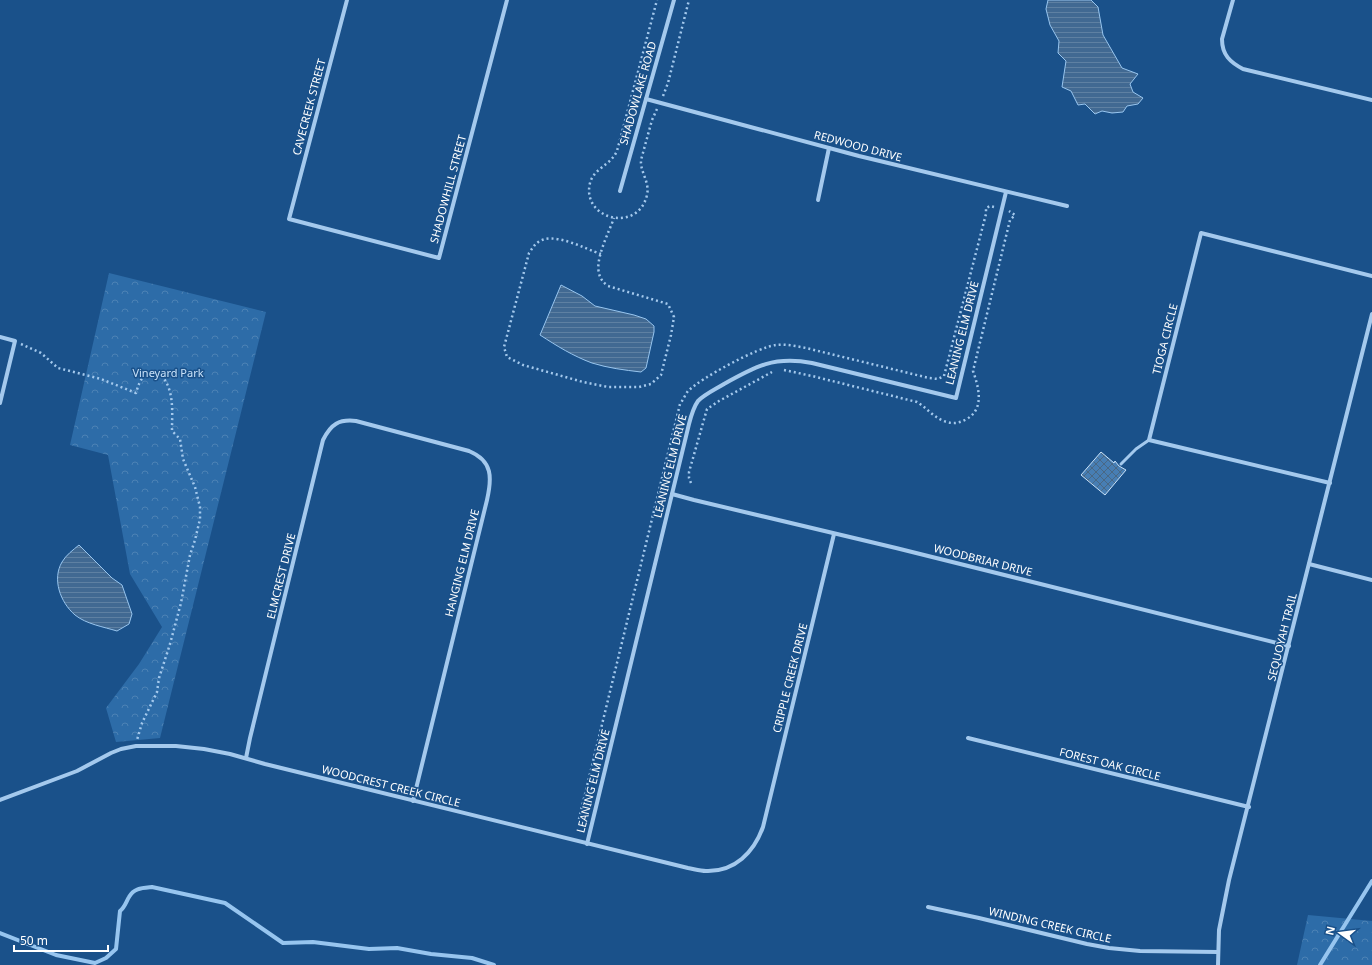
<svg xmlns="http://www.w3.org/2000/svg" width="1372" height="965" font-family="'Noto Sans',sans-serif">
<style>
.park{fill:url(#park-crowns)}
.water{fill:url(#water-rules);stroke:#97c5ef}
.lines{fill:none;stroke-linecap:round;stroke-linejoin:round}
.stream{stroke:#97c5ef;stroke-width:4}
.building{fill:url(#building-cross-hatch);stroke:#c9e2f9}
.path{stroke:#a4c9ed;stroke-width:2.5;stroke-dasharray:2 3;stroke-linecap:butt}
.lane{stroke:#a4c9ed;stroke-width:3}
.street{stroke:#a4c9ed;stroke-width:4}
.labels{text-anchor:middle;stroke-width:3;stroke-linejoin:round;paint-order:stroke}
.street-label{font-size:11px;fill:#fff;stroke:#1a518a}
.park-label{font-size:11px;fill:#c9e2f9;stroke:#1a518a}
</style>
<defs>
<pattern id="park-crowns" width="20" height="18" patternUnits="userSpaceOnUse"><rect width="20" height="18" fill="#2d6ca8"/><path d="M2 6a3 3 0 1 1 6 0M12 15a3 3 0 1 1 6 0" fill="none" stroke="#4c82b5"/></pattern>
<pattern id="water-rules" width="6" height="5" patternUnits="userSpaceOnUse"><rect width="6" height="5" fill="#416992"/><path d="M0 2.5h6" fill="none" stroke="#5e80a2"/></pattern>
<pattern id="building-cross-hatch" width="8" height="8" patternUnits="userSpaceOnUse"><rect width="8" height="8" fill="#477eb4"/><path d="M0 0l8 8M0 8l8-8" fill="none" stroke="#496885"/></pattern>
</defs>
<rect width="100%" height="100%" fill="#1a518a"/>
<g class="park">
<polygon points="109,273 266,312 160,738 116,742 106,708 139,664 162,627 130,574 108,455 70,445"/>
<polygon points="1308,915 1372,921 1372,965 1297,965"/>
</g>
<g class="water">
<polygon points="1048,0 1091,0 1098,7 1103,35 1122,68 1138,74 1130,84 1133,92 1143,98 1138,104 1127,106 1123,112 1112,113 1102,111 1095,114 1085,104 1078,105 1071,91 1062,87 1066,61 1058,53 1059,41 1050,25 1046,9"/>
<path d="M561 285 582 296 595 306 634 315 646 319 654 326V332L646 368 641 372C624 370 608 368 592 363 573 356 557 346 540 335Z"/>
<path d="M79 545 112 578 122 585 132 614 129 624 117 631C104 627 86 624 75 615 60 602 52 579 62 562 66 555 73 550 79 545Z"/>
</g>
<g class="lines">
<g class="stream">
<path d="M0 933 56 955 95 963 106 958 116 949 120 911C125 907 126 902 129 897 134 888 142 888 152 887L225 903 283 943 313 942 369 949 397 948 431 954 472 958 494 965"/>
<polyline points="1320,965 1372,881"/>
</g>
</g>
<polygon class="building" points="1101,452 1114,463 1115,461 1119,466 1126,470 1105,495 1081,475"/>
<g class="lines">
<g class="path">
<polyline points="663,96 668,83 689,0"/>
<path d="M657 109 652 120 641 160C640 172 650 182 647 195 638 234 581 219 590 183 594 168 610 166 617 151L657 0"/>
<path d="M601 254C585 249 552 230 537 243 534 245 532 249 529 253L504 347 507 357 523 365 583 382 608 387H639L651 384 661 375 671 335 674 317 668 304 608 286C603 282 600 279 599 273 595 259 609 232 614 218"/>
<path d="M21 344 41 353 58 368 101 379 136 393C140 379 143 373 158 372 175 387 172 410 172 431L180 439 183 459 195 487 200 507V519L195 540 190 555 181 603 170 644 159 678 157 692 142 723 137 740"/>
<path d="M784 370 812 376 917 402C927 408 935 419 947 422 953 424 959 423 965 420 985 410 979 388 973 371L1010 220 1015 215 1009 211"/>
<polyline points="691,483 689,478 689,472 707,409 719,401 772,372"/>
<path d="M579 819 680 404C683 400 685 395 688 391 701 378 758 347 776 345 786 344 796 346 806 348L929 378 938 379 944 376 986 214V208L990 206 994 207"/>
</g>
<polyline class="lane" points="1121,464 1136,449 1149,440"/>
<g class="street">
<polyline points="347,0 289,219 439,258 507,0"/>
<path d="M1233 0 1222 39C1222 55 1230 62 1243 69L1372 100"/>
<polyline points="646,99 859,156 1067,206"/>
<polyline points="620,191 674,0"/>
<polyline points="818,200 829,148"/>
<polyline points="0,337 15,341 0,403"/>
<polyline points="1330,483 1149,440 1201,233 1372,276"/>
<polyline points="672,494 694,500 896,548 1289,646"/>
<polyline points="1309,564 1372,580"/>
<polyline points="968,738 1249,807"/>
<path d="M246 758 250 738 323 440C331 424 339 419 356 421L469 451C493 461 492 478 487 500L413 801"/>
<path d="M0 800 77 771 111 753 121 749 136 746H176L204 749 230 754 265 764 688 868C694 869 700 871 706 871 735 872 754 852 763 827L834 534"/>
<path d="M587 844 689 424C691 416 693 408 698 401 705 394 716 389 724 384 756 366 774 356 812 363L956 398 1006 192"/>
<polyline points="928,907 979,918 1087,944 1109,948 1140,951 1218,952"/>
<polyline points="1218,965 1219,930 1229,880 1372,314"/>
</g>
</g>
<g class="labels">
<g class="street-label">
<text transform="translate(638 93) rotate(-74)" y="4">SHADOWLAKE ROAD</text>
<text transform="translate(309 107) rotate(-75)" y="4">CAVECREEK STREET</text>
<text transform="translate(858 146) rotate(15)" y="4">REDWOOD DRIVE</text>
<text transform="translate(448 189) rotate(-75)" y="4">SHADOWHILL STREET</text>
<text transform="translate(962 333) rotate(-76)" y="4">LEANING ELM DRIVE</text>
<text transform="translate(1165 339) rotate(-76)" y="4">TIOGA CIRCLE</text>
<text transform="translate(670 466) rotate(-76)" y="4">LEANING ELM DRIVE</text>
<text transform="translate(983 560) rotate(14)" y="4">WOODBRIAR DRIVE</text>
<text transform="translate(462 563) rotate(-76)" y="4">HANGING ELM DRIVE</text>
<text transform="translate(281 576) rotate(-76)" y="4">ELMCREST DRIVE</text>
<text transform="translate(1282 637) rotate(-76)" y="4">SEQUOYAH TRAIL</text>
<text transform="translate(790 678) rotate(-76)" y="4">CRIPPLE CREEK DRIVE</text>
<text transform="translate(1110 764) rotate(14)" y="4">FOREST OAK CIRCLE</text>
<text transform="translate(593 781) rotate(-76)" y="4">LEANING ELM DRIVE</text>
<text transform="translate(391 786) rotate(14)" y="4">WOODCREST CREEK CIRCLE</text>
<text transform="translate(1050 925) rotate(13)" y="4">WINDING CREEK CIRCLE</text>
</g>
<g class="park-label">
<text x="168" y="377">Vineyard Park</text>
</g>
</g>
<g transform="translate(1340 933) rotate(284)" stroke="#1a518a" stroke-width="3" paint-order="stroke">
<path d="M0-3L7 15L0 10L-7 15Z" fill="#ffffff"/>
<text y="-6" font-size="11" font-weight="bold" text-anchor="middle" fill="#ffffff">N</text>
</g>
<path d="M14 945v6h94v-6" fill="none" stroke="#ffffff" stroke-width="2"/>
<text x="20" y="945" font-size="12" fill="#ffffff" stroke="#1a518a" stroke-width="3" paint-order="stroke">50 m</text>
</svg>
